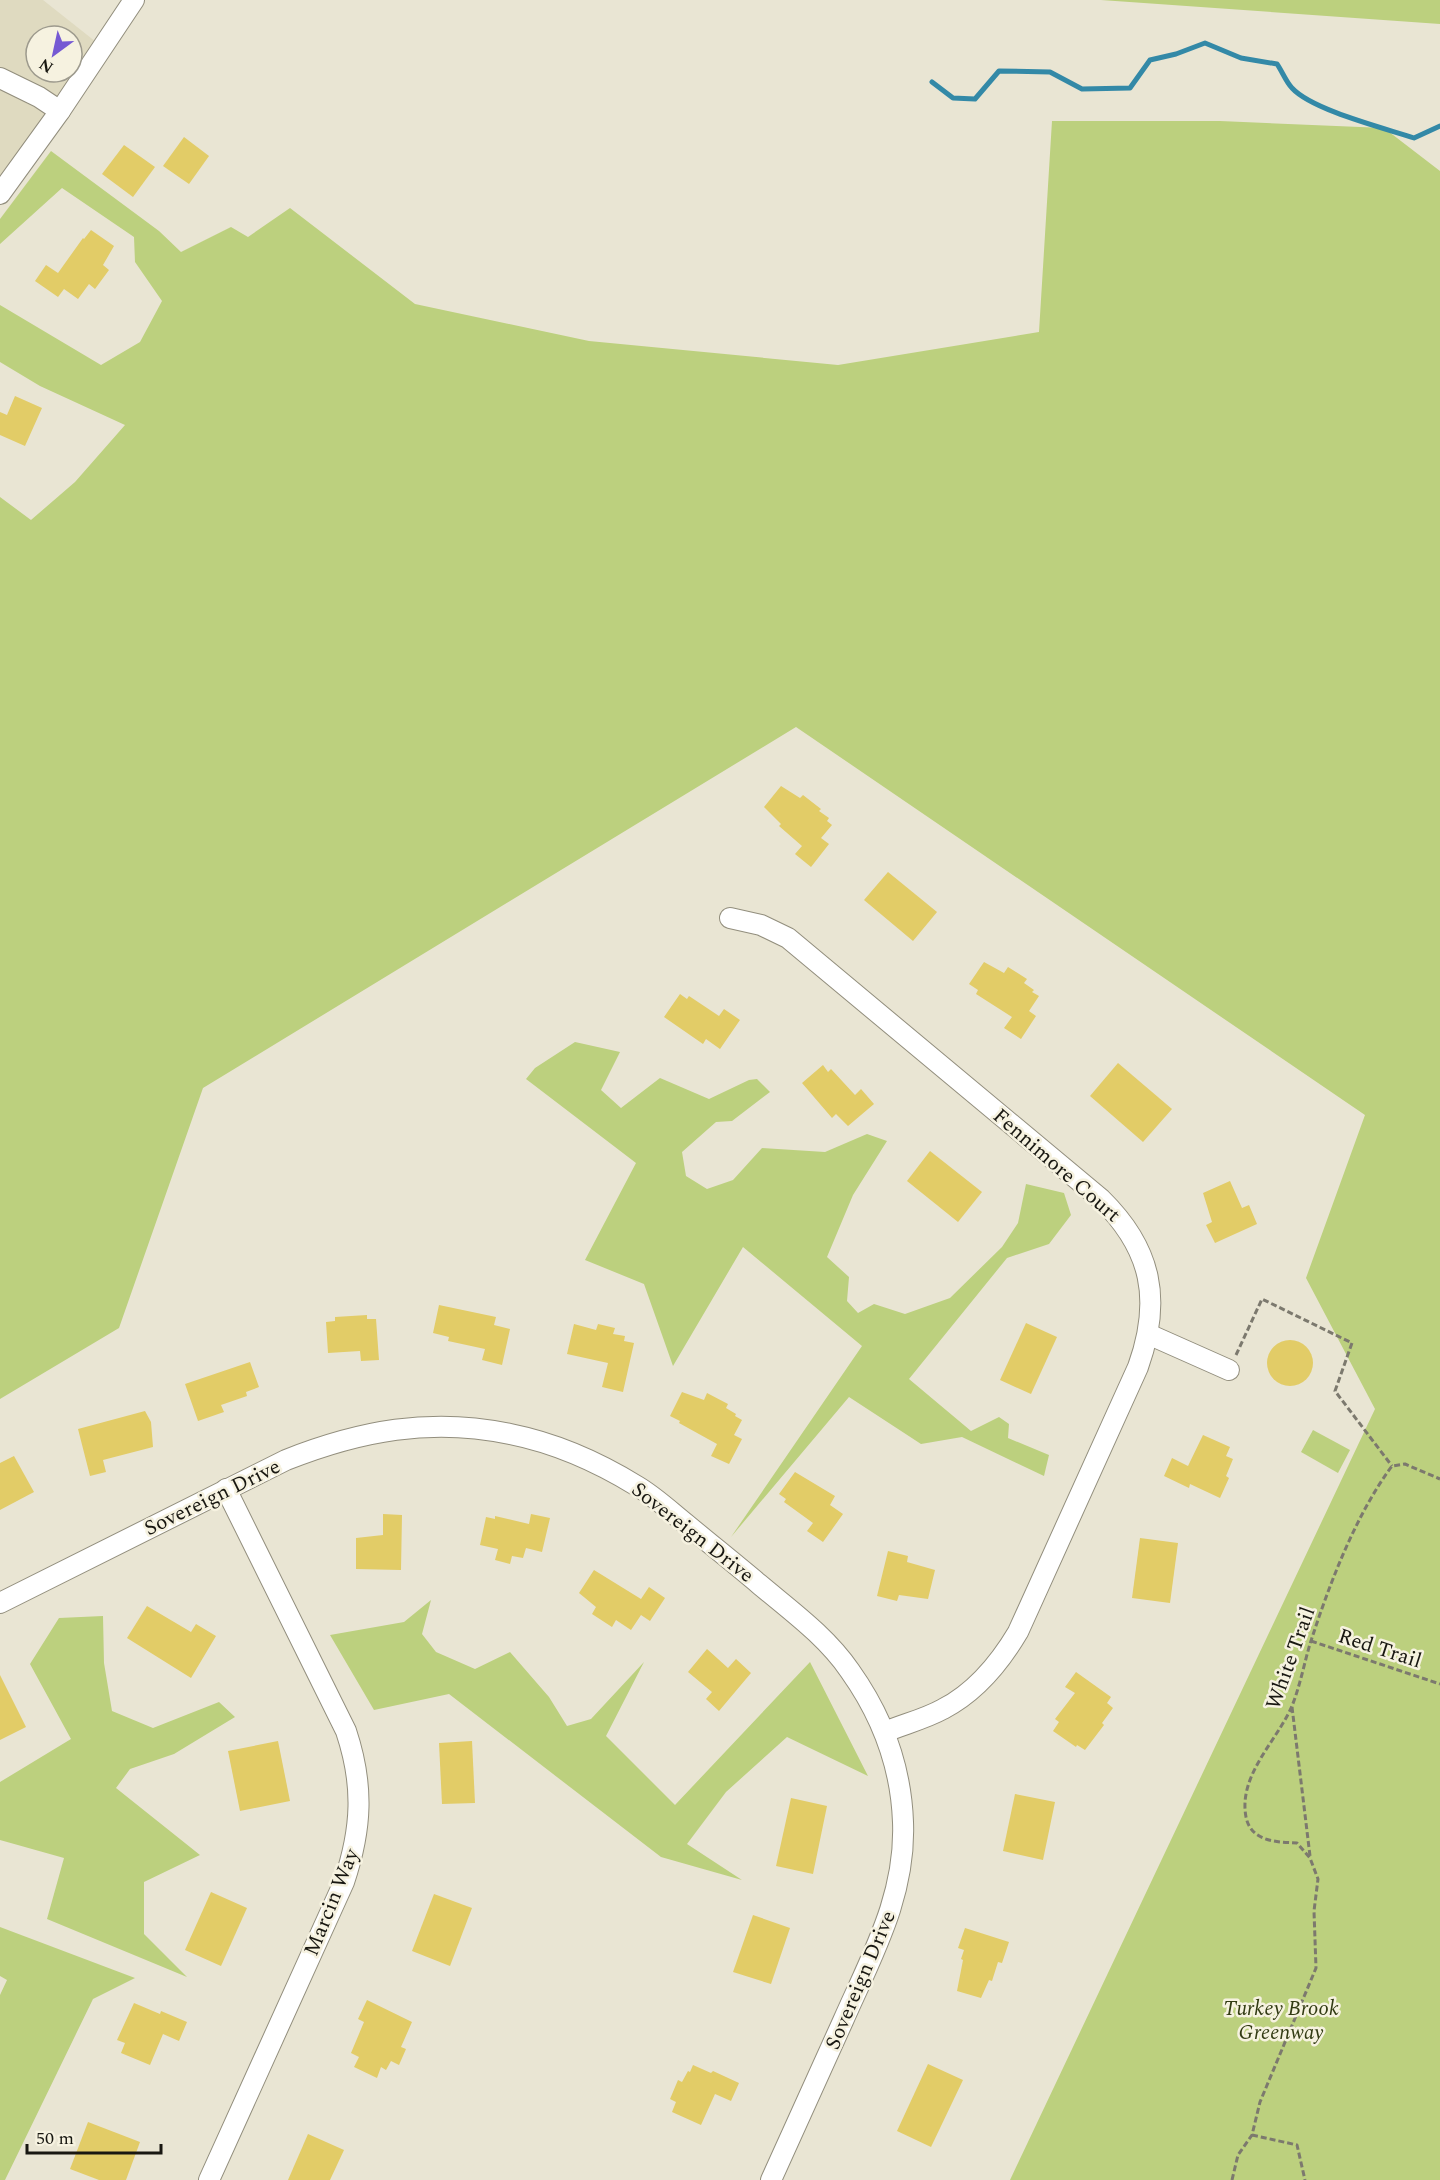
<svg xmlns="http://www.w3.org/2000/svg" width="1440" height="2180" font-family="Spectral,serif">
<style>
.built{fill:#dfdac0;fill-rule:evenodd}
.green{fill:#bcd07e}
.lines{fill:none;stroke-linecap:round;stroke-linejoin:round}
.stream{stroke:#3389a7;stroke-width:5}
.building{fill:#e2cc67}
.minor-casing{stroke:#928e7d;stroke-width:22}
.path{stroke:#7c796e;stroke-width:3;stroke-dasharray:6 3;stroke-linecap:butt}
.minor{stroke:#fff;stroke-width:20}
.labels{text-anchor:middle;stroke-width:5;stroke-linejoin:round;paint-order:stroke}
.street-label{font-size:21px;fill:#181711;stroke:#f6f2e0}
.park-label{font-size:21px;font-style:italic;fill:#323b13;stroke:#f6f2e0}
</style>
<rect width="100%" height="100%" fill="#e9e5d3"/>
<path class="built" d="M0 0H43L96 42 0 181ZM36 36H72V72H36Z"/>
<g class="green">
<polygon points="1101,0 1440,0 1440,24"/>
<polygon points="1052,121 1220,121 1384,128 1440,171 1440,2180 1010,2180 1375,1409 1306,1278 1365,1115 796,727 203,1088 119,1328 0,1399 0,497 31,520 75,482 125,425 40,386 0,362 0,305 101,365 140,342 162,301 135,262 134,237 62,188 0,244 0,219 51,151 159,231 181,252 231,227 248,237 290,208 415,304 589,341 838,365 1039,332"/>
<polygon points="575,1042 620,1052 601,1090 621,1108 660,1078 709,1099 749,1080 757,1079 770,1092 732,1121 716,1122 682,1152 686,1176 707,1189 733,1180 762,1148 825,1152 867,1134 887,1141 853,1195 827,1257 849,1277 847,1301 858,1313 874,1304 905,1314 950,1298 1002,1247 1018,1223 1026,1184 1064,1193 1071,1215 1049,1244 1007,1258 909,1379 971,1431 999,1417 1009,1424 1008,1438 1049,1455 1044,1476 962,1437 921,1444 849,1397 731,1537 862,1346 743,1247 673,1366 644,1284 585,1260 636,1163 526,1079 535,1068"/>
<polygon points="1313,1430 1350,1450 1338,1473 1301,1452"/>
<polygon points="431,1600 422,1634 436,1652 475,1669 510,1652 549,1697 567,1726 591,1719 644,1662 606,1736 675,1805 810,1662 868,1776 787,1737 726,1792 687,1844 742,1880 661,1857 449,1694 374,1710 330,1635 404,1622"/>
<polygon points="103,1616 104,1663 112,1711 153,1728 219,1702 235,1717 174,1754 130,1769 116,1788 200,1855 144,1882 144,1934 187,1977 47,1919 64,1858 0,1840 0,1782 71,1739 30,1664 59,1618"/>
<polygon points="0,1927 135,1978 93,1999 5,2180 0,2180 0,1995 7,1980 0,1976"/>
</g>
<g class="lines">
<path class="stream" d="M932 82 953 98 975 99 999 71 1050 72 1082 89 1130 88 1150 60 1176 54 1205 43 1241 58 1277 64C1282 71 1286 82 1292 88 1312 110 1384 128 1414 138L1440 126"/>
</g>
<g class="building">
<polygon points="184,137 209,156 189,184 163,166"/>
<polygon points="124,145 155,167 133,197 102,174"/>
<polygon points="91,230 114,246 103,265 109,270 95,289 89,284 78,299 64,289 58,297 35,281 46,265 58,273 83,238 84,239"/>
<polygon points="15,396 42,408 25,446 0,435 0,412 7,415"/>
<polygon points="781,786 800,798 803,795 821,809 819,811 829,818 827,821 832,825 821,838 829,844 811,867 795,854 802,846 779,826 781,824 764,807"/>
<polygon points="888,872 937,912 913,941 864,900"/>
<polygon points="984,962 1004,973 1008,967 1027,979 1024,983 1034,990 1032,992 1039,996 1029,1011 1036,1016 1021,1039 1004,1028 1012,1017 976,994 978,990 969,984"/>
<polygon points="680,994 687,999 689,996 719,1016 724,1009 740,1020 720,1049 706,1039 703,1044 664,1017"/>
<polygon points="1118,1063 1172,1109 1143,1142 1090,1096"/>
<polygon points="823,1065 828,1072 831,1069 855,1095 861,1089 874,1104 848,1126 836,1114 832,1118 802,1083"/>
<polygon points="930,1151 982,1192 958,1222 907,1181"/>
<polygon points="1230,1181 1242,1208 1249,1205 1257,1224 1215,1243 1206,1225 1212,1222 1203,1193"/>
<polygon points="439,1305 496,1317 494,1325 510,1329 502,1365 482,1360 485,1349 448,1341 449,1337 433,1333"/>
<polygon points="367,1315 367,1319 376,1319 379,1360 361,1361 360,1351 328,1353 326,1322 335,1321 335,1317"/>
<polygon points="1026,1323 1057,1337 1031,1394 1000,1380"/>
<polygon points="574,1324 596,1330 598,1324 615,1328 613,1334 625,1336 624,1341 634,1343 623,1392 602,1387 608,1363 567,1354"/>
<circle cx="1290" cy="1363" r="23"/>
<polygon points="250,1362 259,1387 246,1392 247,1396 221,1405 224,1412 198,1421 185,1384"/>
<polygon points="682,1392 704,1400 707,1393 728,1404 726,1408 736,1414 735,1416 742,1420 734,1435 742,1439 729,1464 711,1456 717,1444 679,1423 680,1421 670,1416"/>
<polygon points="145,1411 151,1422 153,1447 103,1460 106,1472 90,1476 78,1429"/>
<polygon points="1203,1435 1230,1447 1226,1456 1233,1459 1226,1476 1229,1478 1220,1498 1190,1484 1189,1488 1164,1476 1172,1458 1188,1466"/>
<polygon points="14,1456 34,1492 0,1510 0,1463"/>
<polygon points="795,1472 835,1496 830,1505 843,1514 823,1542 807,1531 813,1523 784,1502 786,1499 779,1494"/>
<polygon points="383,1514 402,1515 401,1570 356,1569 356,1538 383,1535"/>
<polygon points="531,1514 550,1518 542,1552 526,1548 523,1558 512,1556 510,1564 495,1560 498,1549 480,1545 486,1517 495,1519 495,1516 529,1524"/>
<polygon points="1140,1538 1178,1543 1170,1603 1132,1598"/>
<polygon points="888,1551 908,1556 907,1562 935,1570 928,1599 899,1595 897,1601 877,1596"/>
<polygon points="594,1570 641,1599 649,1587 665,1598 650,1621 641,1615 631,1630 616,1620 612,1627 592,1614 596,1607 579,1593"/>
<polygon points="147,1606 191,1632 196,1624 216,1636 191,1678 127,1638"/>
<polygon points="707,1649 728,1668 736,1659 751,1673 719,1711 706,1699 712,1692 688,1672"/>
<polygon points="1076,1672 1111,1697 1107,1703 1113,1708 1102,1723 1104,1725 1085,1750 1077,1745 1076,1747 1053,1731 1059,1722 1055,1719 1075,1693 1065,1687"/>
<polygon points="0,1675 26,1727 0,1740"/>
<polygon points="278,1741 290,1801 240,1811 228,1751"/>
<polygon points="472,1741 475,1803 442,1804 439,1743"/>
<polygon points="1015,1794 1055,1802 1043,1860 1003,1851"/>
<polygon points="791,1798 827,1806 813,1874 776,1866"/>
<polygon points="211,1892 247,1908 221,1966 185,1950"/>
<polygon points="434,1894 472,1908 450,1966 412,1951"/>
<polygon points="753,1915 790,1928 771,1984 733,1972"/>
<polygon points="965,1928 1009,1942 1002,1963 998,1962 992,1981 989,1980 981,1998 957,1991 963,1960 961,1959 964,1950 958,1948"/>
<polygon points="367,2000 412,2022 401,2047 406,2049 399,2065 391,2061 386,2070 381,2067 377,2078 354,2067 359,2057 351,2053 364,2022 358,2019"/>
<polygon points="134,2003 160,2014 161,2011 187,2022 179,2041 163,2034 150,2065 121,2053 125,2043 117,2040"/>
<polygon points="928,2064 963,2080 931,2147 897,2131"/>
<polygon points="693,2065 711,2073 713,2071 739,2083 731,2101 715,2094 701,2125 672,2112 676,2102 670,2099 678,2080 682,2082 688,2071 690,2072"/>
<polygon points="88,2122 140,2142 126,2180 99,2180 70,2169"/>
<polygon points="308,2134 344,2150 330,2180 288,2180"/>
</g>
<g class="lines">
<g class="minor-casing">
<g id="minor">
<polyline points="0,78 39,97 60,111"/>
<polyline points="0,194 60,111 134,0"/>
<path d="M730 918 761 925 788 938 1101 1199C1152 1249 1162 1300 1138 1367L1018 1632C999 1664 976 1692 943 1709 925 1719 904 1724 885 1732"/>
<polyline points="1148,1334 1229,1370"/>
<path d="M0 1603 286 1460C359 1431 431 1417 510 1434 555 1443 598 1462 637 1486 654 1496 669 1510 685 1523 709 1543 734 1563 759 1584 791 1611 826 1636 850 1671 882 1716 901 1766 903 1822 906 1896 872 1955 843 2021 819 2074 795 2127 771 2180"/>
<path d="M209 2180 344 1882C362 1828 364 1785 346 1731L226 1489"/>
</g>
</g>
<g class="path">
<polyline points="1236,1355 1262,1299 1352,1343 1335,1391 1392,1466"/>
<polyline points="1311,1641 1440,1684"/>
<polyline points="1292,1707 1310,1856"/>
<polyline points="1252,2135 1297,2145 1305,2180"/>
<path d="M1232 2180 1238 2155 1252 2135 1260 2102 1316 1968 1314 1911 1318 1879 1310 1858 1297 1843C1277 1842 1251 1842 1246 1817 1238 1775 1277 1741 1292 1706 1300 1686 1304 1664 1310 1644 1329 1585 1355 1516 1392 1466L1405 1464 1440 1479"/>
</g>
<use href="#minor" class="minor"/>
</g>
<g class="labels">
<g class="street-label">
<text transform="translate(1057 1165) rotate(41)" y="7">Fennimore Court</text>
<text transform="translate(212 1497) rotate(-26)" y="7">Sovereign Drive</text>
<text transform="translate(693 1532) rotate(38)" y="7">Sovereign Drive</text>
<text transform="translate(1380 1648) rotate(18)" y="7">Red Trail</text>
<text transform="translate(1290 1658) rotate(-70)" y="7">White Trail</text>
<text transform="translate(331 1902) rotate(-68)" y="7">Marcin Way</text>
<text transform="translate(860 1980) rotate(-67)" y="7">Sovereign Drive</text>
</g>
<g class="park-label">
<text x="1281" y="2015">Turkey Brook<tspan x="1281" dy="24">Greenway</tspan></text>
</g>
</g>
<g transform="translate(54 54) rotate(213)"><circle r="28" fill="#f6f2e0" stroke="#9d9a8d" stroke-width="1.5"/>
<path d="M0-4.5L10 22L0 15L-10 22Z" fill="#7559d3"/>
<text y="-9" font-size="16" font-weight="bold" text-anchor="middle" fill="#181711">N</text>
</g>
<path d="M27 2144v9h134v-9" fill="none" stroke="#181711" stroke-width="3"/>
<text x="36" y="2144" font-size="18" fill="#181711" stroke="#f6f2e0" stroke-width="4.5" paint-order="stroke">50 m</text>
</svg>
